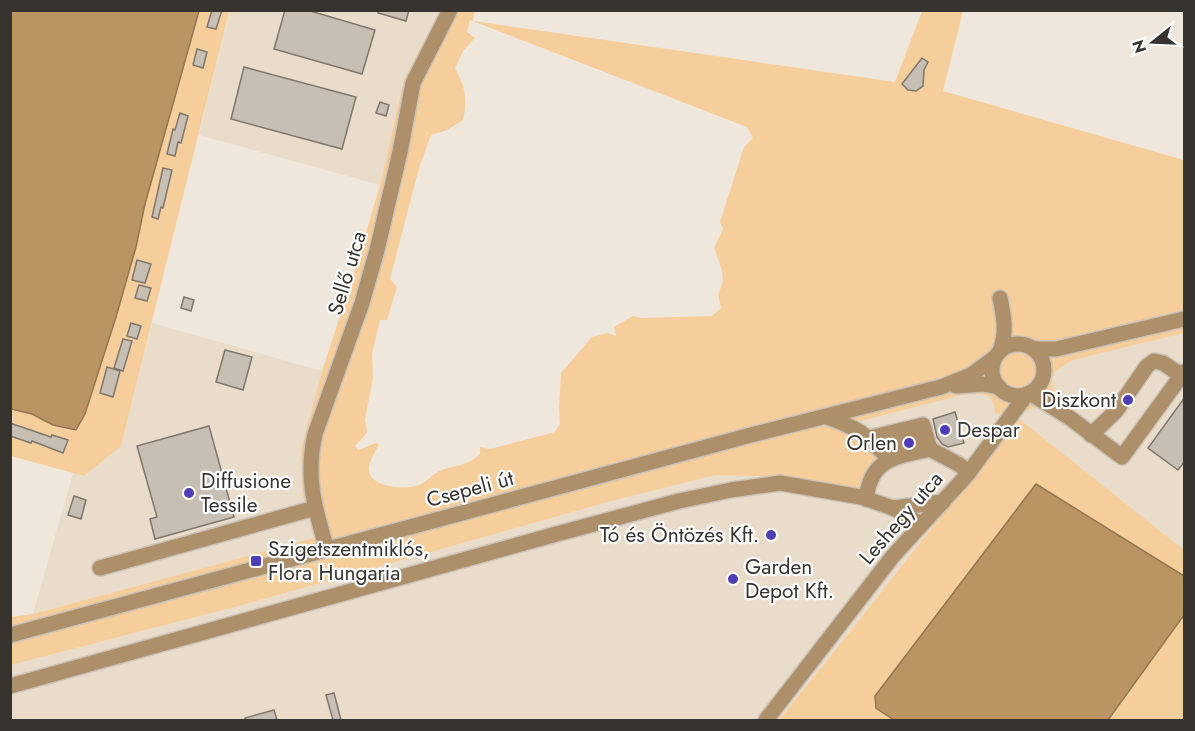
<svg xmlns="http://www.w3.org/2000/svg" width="1195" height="731" font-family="Jost,sans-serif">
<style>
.built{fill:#e9dcca}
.green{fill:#f5ce9b;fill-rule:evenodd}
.water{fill:#ba9463;stroke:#937753;stroke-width:1.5}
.building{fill:#c7bfb4;stroke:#7f776d;stroke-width:1.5}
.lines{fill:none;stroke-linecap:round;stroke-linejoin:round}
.minor-casing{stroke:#cbc3b9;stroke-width:18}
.minor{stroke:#ad8f6a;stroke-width:15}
.poi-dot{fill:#4f3db5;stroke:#fff;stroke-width:2}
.labels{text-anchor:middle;stroke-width:4.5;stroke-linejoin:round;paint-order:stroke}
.street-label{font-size:21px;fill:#37332f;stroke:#fff}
.poi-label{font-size:21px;fill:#37332f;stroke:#fff;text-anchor:start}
</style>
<rect width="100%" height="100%" fill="#f0e7dc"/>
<g class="built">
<polygon points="229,11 440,11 404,79 380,185 199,135"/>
<polygon points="152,323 322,371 301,448 319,537 33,614 73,473 84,476 121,445"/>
<polygon points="1184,333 1184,550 1017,418 857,623 779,720 11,720 11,665 250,603 615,500 716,475 789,477 858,492 863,476 869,467 854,437 861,421 966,394 981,393 988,395 993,400 995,407 1024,411 1058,396 1051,385 1051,378 1059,368 1074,360"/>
</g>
<g class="green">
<polygon points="10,11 229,11 121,446 84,476 11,456"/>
<path d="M440 11H475L473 21 895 82 922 11H963L943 91 1184 160V333L1074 360C1055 370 1045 375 1058 396L1045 408C1032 407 1026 409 1018 418L1184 550V720H779L857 623 1017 419 995 413C995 393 982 393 966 394L861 421 854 437 880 459C867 469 863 477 858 492L789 477 716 475 615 500 250 603 11 665V617L33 614 318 537 302 494 301 448 322 371 355 270 380 185 404 79ZM470 20 747 127 753 138 744 147 720 222 723 229 714 248C720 265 728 277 718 294L721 308 712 316 640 318 633 316 614 327 616 336 608 333 592 337 561 373 559 407 560 424 555 432 490 449 480 447V454C466 467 458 464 442 470 433 473 427 482 419 485 406 490 372 488 369 471 368 463 375 452 379 445L376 443 358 450 355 446 367 433 365 419 373 378 372 354 380 320H387L397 287 390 279 419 168 431 135 447 130 463 120C468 100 465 87 455 68L463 51 475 38 467 32Z"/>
</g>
<g class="water">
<polygon points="11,10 199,11 145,204 136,247 116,317 85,414 76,430 53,425 32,414 11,409"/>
<polygon points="1036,484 1184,576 1184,615 1108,720 894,720 876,708 875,696"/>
</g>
<g class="building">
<polygon points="212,10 222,10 216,29 207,27"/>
<polygon points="285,10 307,10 375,30 362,74 274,49"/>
<polygon points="378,10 409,10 406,21 378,13"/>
<polygon points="197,49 207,52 203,68 193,65"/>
<polygon points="922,58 928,62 924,70 923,86 916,91 908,90 902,84"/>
<polygon points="244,67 356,97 342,149 231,119"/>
<polygon points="380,102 389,105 386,116 376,113"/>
<polygon points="180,113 188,116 181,143 178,142 175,156 167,154 173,129 175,130"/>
<polygon points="163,168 172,170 163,208 161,207 158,219 152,217"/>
<polygon points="137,260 151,264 145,283 132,280"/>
<polygon points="139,285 151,288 147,301 135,298"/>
<polygon points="184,297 194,300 191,311 181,308"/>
<polygon points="131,323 141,326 137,339 127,336"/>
<polygon points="123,339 132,341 123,371 114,368"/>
<polygon points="225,350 252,357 243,390 216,382"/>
<polygon points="107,367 120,371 113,397 100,393"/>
<polygon points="1185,397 1185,461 1178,470 1148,448"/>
<polygon points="955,412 964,443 948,447 942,444 937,437 933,419"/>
<polygon points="10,423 51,437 52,435 68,440 63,453 32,441 31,443 10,436"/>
<polygon points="209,426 234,517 155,539 150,519 157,517 137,446"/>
<polygon points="74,496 86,500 81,519 68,515"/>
<polygon points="334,693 341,720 333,720 326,695"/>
<polygon points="274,710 277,720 245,720 245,718"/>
</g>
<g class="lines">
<g class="minor-casing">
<g id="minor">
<circle cx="1018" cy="370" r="26"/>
<polyline points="1034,349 1056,349 1184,319"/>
<path d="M1000 351C1007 332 1004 317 1000 298"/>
<polyline points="956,386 983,384 999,387"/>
<polyline points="1030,393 1070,418 1122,457 1184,372"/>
<path d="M827 417C858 428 866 434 889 459"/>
<polyline points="1091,435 1116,411 1147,366 1154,361 1163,363 1182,376"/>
<polyline points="869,438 923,425 930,449"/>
<polyline points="879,449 926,438"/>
<path d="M866 499C871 458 895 457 930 449L958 464 969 472"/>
<polyline points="893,508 943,502"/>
<path d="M327 550C315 508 305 478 315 434L362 303 377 250 400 152 413 83 450 10"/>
<polyline points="100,568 315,508"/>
<polyline points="10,635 751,435 941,387 971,375 994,358"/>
<polyline points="10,686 553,535 679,501 731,490 780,483 861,497 893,508 921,524"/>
<polyline points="766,720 893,556 967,475 1027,394"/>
</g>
</g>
<use href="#minor" class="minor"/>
</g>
<g class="poi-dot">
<circle cx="1128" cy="400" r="6"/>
<circle cx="945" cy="430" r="6"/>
<circle cx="909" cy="443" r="6"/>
<circle cx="189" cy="493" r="6"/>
<circle cx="771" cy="535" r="6"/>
<rect x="250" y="555" width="12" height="12" rx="3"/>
<circle cx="733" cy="579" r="6"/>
</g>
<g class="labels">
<g class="street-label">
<text transform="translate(347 273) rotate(-73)" y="7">Sellő utca</text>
<text transform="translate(470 489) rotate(-15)" y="7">Csepeli út</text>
<text transform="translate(901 518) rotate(-49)" y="7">Leshegy utca</text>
</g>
<g class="poi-label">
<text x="1116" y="407" text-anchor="end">Diszkont</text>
<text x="957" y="437">Despar</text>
<text x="897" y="450" text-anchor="end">Orlen</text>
<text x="201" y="488">Diffusione<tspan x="201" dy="24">Tessile</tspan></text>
<text x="759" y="542" text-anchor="end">Tó és Öntözés Kft.</text>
<text x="268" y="556">Szigetszentmiklós,<tspan x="268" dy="24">Flora Hungaria</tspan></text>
<text x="745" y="574">Garden<tspan x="745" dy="24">Depot Kft.</tspan></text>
</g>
</g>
<rect width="1195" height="731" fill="none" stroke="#37332f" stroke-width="24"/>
<g transform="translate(1153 42) rotate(252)" stroke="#ffffff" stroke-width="4.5" paint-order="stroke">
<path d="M0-4.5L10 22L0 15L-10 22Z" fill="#37332f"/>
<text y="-9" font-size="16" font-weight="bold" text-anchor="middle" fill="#37332f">N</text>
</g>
</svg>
